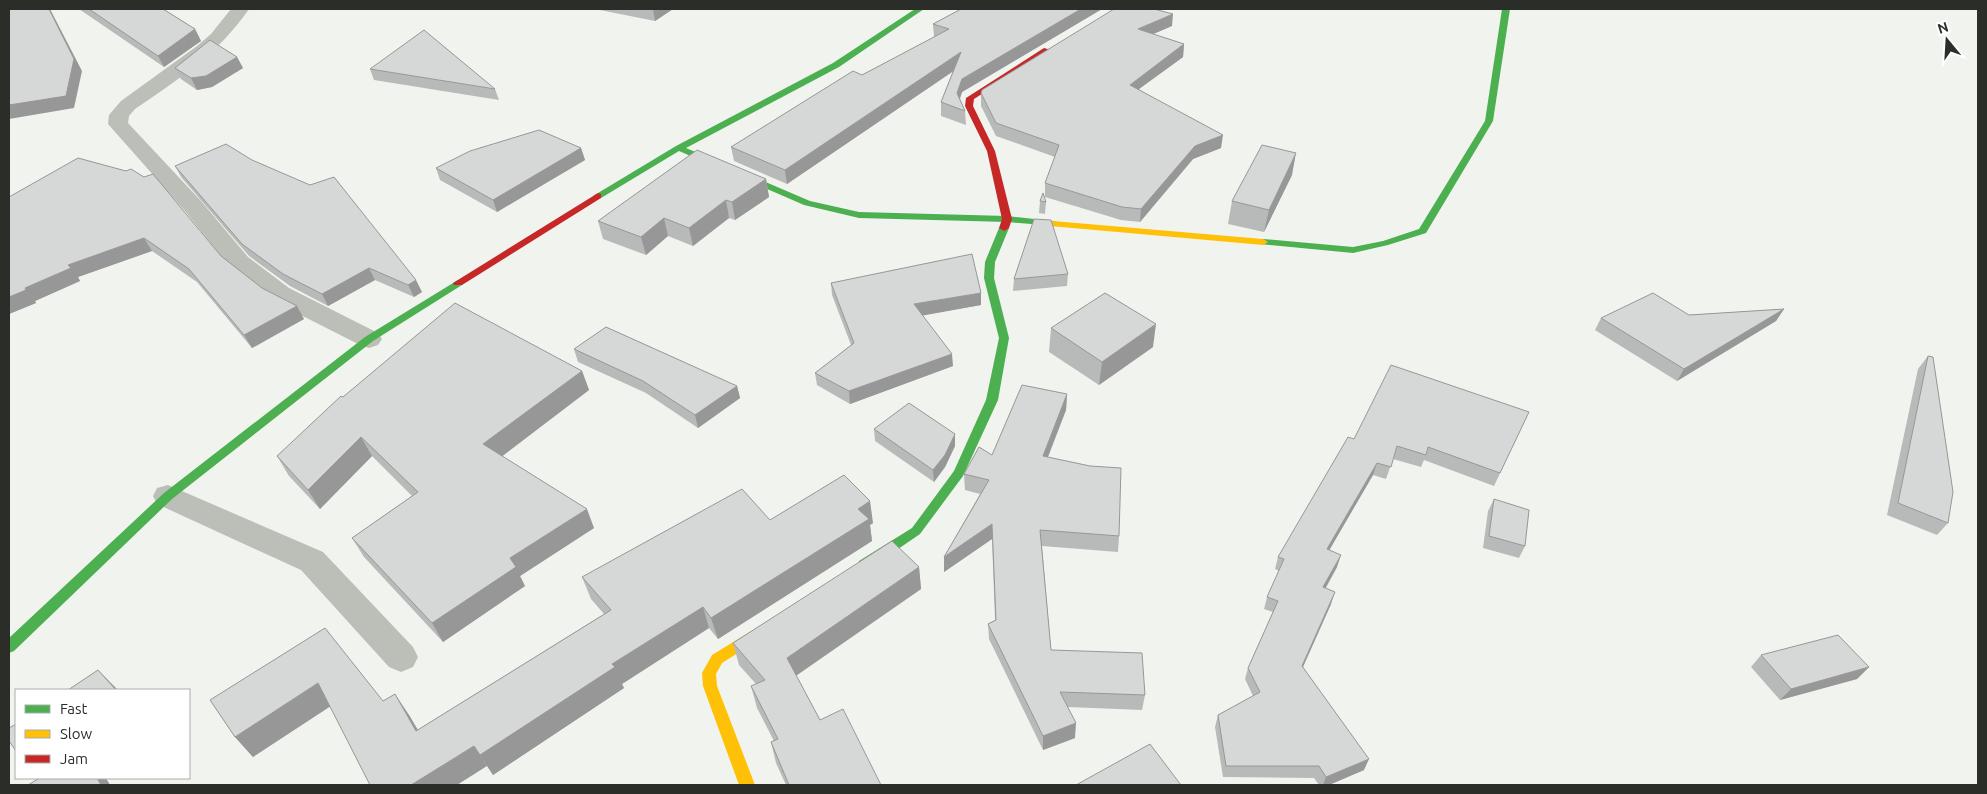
<svg xmlns="http://www.w3.org/2000/svg" width="1987" height="794" font-family="Ubuntu,sans-serif">
<style>
.lines{fill:none;stroke-linecap:round;stroke-linejoin:round}
.street{fill:#bbbfb7;fill-rule:evenodd}
.fast{fill:#4caf50;fill-rule:evenodd}
.slow{fill:#ffc107;fill-rule:evenodd}
.jam{fill:#c62828;fill-rule:evenodd}
.wall{fill:#b8bab9}
.shaded-wall{fill:#969796}
.building{fill:#d6d8d7;stroke:#969796}
</style>
<rect width="100%" height="100%" fill="#f1f4ee"/>
<g class="lines">
<g class="street">
<path d="M231 9H249C218 54 179 79 135 109L129 116 128 123 201 201 248 257 289 288 378 333 382 339 378 345 369 348 360 345 271 300 230 267 185 211 108 124 109 115 121 101 197 46 211 34Z"/>
<polygon points="168,485 323,552 413,647 418,657 413,667 401,672 389,667 301,570 157,504 153,496 157,488"/>
</g>
<g class="fast">
<polygon points="915,9 924,9 839,67 686,148 810,201 859,212 1007,216 1053,221 1056,222 1056,226 1007,222 859,218 804,205 679,151 601,198 595,198 593,196 676,146 833,63"/>
<polygon points="1502,9 1510,9 1493,121 1426,233 1388,245 1353,253 1260,244 1258,242 1260,240 1263,239 1353,247 1383,241 1419,229 1485,121"/>
<polygon points="1004,225 1009,228 995,262 994,278 1009,338 998,400 963,476 920,534 869,569 864,570 859,569 858,565 859,561 912,528 954,471 986,400 999,338 984,278 985,262 999,228"/>
<polygon points="458,280 462,281 463,283 462,285 373,341 172,499 14,651 9,653 9,638 164,493 365,337"/>
</g>
<g class="slow">
<polygon points="1053,221 1263,239 1268,242 1263,245 1050,226 1050,222"/>
<polygon points="766,622 771,624 773,628 771,632 722,663 716,674 717,686 755,785 739,785 703,686 702,673 712,655"/>
</g>
<g class="jam">
<polygon points="1044,48 1051,50 974,99 973,106 995,151 1012,219 1009,228 1004,231 999,228 1002,219 987,151 965,106 966,98"/>
<polygon points="598,193 601,194 601,198 462,285 454,285 453,283"/>
</g>
</g>
<g class="wall">
<polygon points="79,9 163,9 195,29 201,41 164,67"/>
<polygon points="600,9 673,9 655,21 600,10"/>
<polygon points="961,9 1102,9 962,92 960,99 965,111 966,125 941,116 941,102 953,71 787,184 734,161 731,147 862,75 935,37 934,37 933,24"/>
<polygon points="1172,26 1153,34 1184,44 1183,57 1139,89 1221,148 1193,159 1140,222 1121,220 1045,197 1045,183 1055,157 996,136 981,106 981,93"/>
<polygon points="237,57 243,68 212,87 197,90 181,79 175,68"/>
<polygon points="370,69 495,89 499,100 374,80"/>
<polygon points="581,148 585,160 497,212 440,180 436,168"/>
<polygon points="175,166 422,292 414,297 375,280 328,306 290,286 249,256 181,177"/>
<polygon points="1292,175 1264,232 1228,224 1232,201"/>
<polygon points="766,179 769,197 735,220 729,218 693,246 668,236 646,255 603,239 598,221"/>
<polygon points="9,197 221,256 262,288 304,319 252,348 197,282 152,251 78,277 80,281 35,301 36,303 9,314"/>
<polygon points="1040,201 1046,202 1045,214 1039,213"/>
<polygon points="1068,274 1067,286 1013,291 1014,279"/>
<polygon points="831,283 981,305 922,315 953,366 850,404 817,385 815,373 851,345 832,295"/>
<polygon points="1784,309 1776,321 1677,381 1595,330 1601,318 1689,315"/>
<polygon points="1051,328 1153,347 1099,385 1049,352"/>
<polygon points="574,349 737,386 740,398 698,428 646,393 578,362"/>
<polygon points="1928,356 1948,523 1937,535 1887,515 1918,369"/>
<polygon points="582,371 589,390 502,456 594,528 520,576 525,586 443,642 364,557 352,538 412,496 372,456 320,509 289,476 277,456 343,397"/>
<polygon points="1067,394 1066,410 1048,457 1119,536 1118,552 1042,546 1051,650 1145,695 1142,710 1068,707 1075,738 1043,750 989,639 988,624 995,620 992,539 944,572 944,557 980,494 965,490 964,474 992,455"/>
<polygon points="1529,412 1494,486 1424,460 1421,467 1393,459 1386,479 1373,475 1329,550 1337,567 1326,588 1331,604 1303,667 1364,770 1329,785 1319,785 1314,778 1223,777 1215,727 1218,715 1253,696 1245,679 1248,668 1273,612 1264,609 1267,597 1279,571 1275,569 1278,557 1354,439"/>
<polygon points="874,429 955,446 945,467 934,482 875,441"/>
<polygon points="1494,499 1525,546 1519,558 1483,548 1488,511"/>
<polygon points="770,520 873,523 870,525 872,541 718,639 709,628 622,684 624,688 493,775 487,766 330,706 253,757 235,737 210,700 383,701 409,715 418,730 604,614 591,599 582,577"/>
<polygon points="919,567 921,589 796,676 820,720 881,785 786,785 776,763 771,742 774,741 757,708 751,686 756,684 739,665 733,643"/>
<polygon points="1761,655 1869,667 1857,679 1780,700 1751,667"/>
</g>
<g class="shaded-wall">
<polygon points="49,9 50,9 82,71 74,108 9,119 9,105"/>
<polygon points="653,9 673,9 655,21"/>
<polygon points="1081,9 1102,9 962,92 957,107 957,93 962,79"/>
<polygon points="1173,14 1172,26 1137,41 1138,29"/>
<polygon points="195,29 201,41 164,67 158,56"/>
<polygon points="1184,44 1183,57 1128,97 1130,85"/>
<polygon points="961,52 961,66 787,184 785,170"/>
<polygon points="237,57 243,68 212,87 197,90 191,78"/>
<polygon points="1223,135 1221,148 1193,159 1140,222 1141,209 1195,146"/>
<polygon points="581,148 585,160 497,212 493,200"/>
<polygon points="1296,153 1292,175 1264,232 1269,210"/>
<polygon points="766,179 769,197 735,220 732,202"/>
<polygon points="726,200 729,218 693,246 689,228"/>
<polygon points="664,218 668,236 646,255 641,237"/>
<polygon points="144,238 152,251 78,277 80,281 35,301 36,303 9,314 9,297 25,288 68,265"/>
<polygon points="369,268 375,280 328,306 322,294"/>
<polygon points="416,280 422,292 414,297 408,285"/>
<polygon points="981,293 981,305 915,317 914,304"/>
<polygon points="297,306 304,319 252,348 244,335"/>
<polygon points="1784,309 1776,321 1677,381 1684,369"/>
<polygon points="1156,324 1153,347 1099,385 1102,362"/>
<polygon points="952,354 953,366 850,404 849,391"/>
<polygon points="582,371 589,390 492,464 483,444"/>
<polygon points="737,386 740,398 698,428 695,415"/>
<polygon points="1067,394 1066,410 1042,472 1043,456"/>
<polygon points="955,434 955,446 945,467 934,482 933,470"/>
<polygon points="361,437 372,456 320,509 308,490"/>
<polygon points="1377,463 1373,475 1323,561 1327,549"/>
<polygon points="870,501 873,523 870,525 872,541 718,639 711,618 858,509"/>
<polygon points="587,509 594,528 520,576 525,586 443,642 432,623 510,558"/>
<polygon points="992,524 992,539 944,572 944,557"/>
<polygon points="1341,555 1337,567 1319,599 1323,587"/>
<polygon points="919,567 921,589 791,679 787,658"/>
<polygon points="1335,592 1331,604 1298,678 1302,666"/>
<polygon points="703,607 709,628 622,684 624,688 493,775 480,755 612,664"/>
<polygon points="1869,667 1857,679 1780,700 1791,689"/>
<polygon points="98,670 118,690 116,690"/>
<polygon points="318,683 334,704 253,757 235,737"/>
<polygon points="395,694 409,715 430,751 416,731"/>
<polygon points="1076,723 1075,738 1043,750 1043,736"/>
<polygon points="474,746 487,766 457,785 411,785"/>
<polygon points="1369,759 1364,770 1329,785 1323,785 1326,777"/>
<polygon points="97,778 106,778 110,785 101,785"/>
</g>
<g class="building">
<polygon points="9,9 49,9 74,59 66,96 9,105"/>
<polygon points="89,9 163,9 195,29 158,56"/>
<polygon points="961,9 1081,9 962,79 957,93 965,111 941,102 961,52 785,170 731,147 853,71 862,75 949,29 933,24"/>
<polygon points="1114,9 1154,9 1173,14 1138,29 1184,44 1130,85 1223,135 1195,146 1141,209 1122,207 1045,183 1059,145 996,123 981,93 982,90"/>
<polygon points="424,30 495,89 370,69"/>
<polygon points="210,40 237,57 206,76 191,78 175,68"/>
<polygon points="539,130 581,148 493,200 436,168 470,151"/>
<polygon points="226,144 252,160 310,185 334,177 416,280 408,285 369,268 322,294 283,274 242,244 175,166"/>
<polygon points="1262,145 1296,153 1269,210 1232,201"/>
<polygon points="697,150 766,179 732,202 726,200 689,228 664,218 641,237 598,221"/>
<polygon points="78,158 126,171 131,169 144,177 153,174 221,256 262,288 297,306 244,335 189,269 144,238 68,265 71,268 25,288 26,290 9,297 9,197"/>
<polygon points="1043,193 1046,202 1040,201"/>
<polygon points="1034,219 1051,220 1068,274 1014,279"/>
<polygon points="972,254 981,293 914,304 952,354 849,391 815,373 854,343 831,283"/>
<polygon points="1105,293 1156,324 1102,362 1051,328"/>
<polygon points="1653,293 1689,315 1784,309 1684,369 1601,318"/>
<polygon points="455,303 582,371 483,444 587,509 510,558 516,567 432,623 352,538 418,492 361,437 308,490 277,456 341,396 343,397"/>
<polygon points="606,327 737,386 695,415 643,381 574,349"/>
<polygon points="1928,356 1933,357 1953,492 1948,523 1898,503"/>
<polygon points="1391,365 1529,412 1500,473 1428,447 1426,455 1397,446 1391,467 1377,463 1327,549 1341,555 1323,587 1335,592 1302,666 1369,759 1326,777 1319,766 1226,766 1218,715 1260,692 1248,668 1278,601 1267,597 1284,559 1278,557 1348,437 1354,439"/>
<polygon points="1022,385 1067,394 1043,456 1090,466 1121,468 1119,536 1040,530 1051,650 1142,653 1145,695 1060,692 1076,723 1043,736 988,624 996,620 992,524 944,557 989,480 964,474 979,447 992,455"/>
<polygon points="909,403 955,434 945,455 933,470 874,429"/>
<polygon points="844,475 870,501 858,509 869,519 711,618 703,607 612,664 615,667 480,755 474,746 411,785 370,785 318,683 235,737 210,700 325,628 383,701 395,694 416,731 611,610 582,577 742,489 770,520"/>
<polygon points="1494,499 1529,510 1525,546 1489,536"/>
<polygon points="892,541 919,567 787,658 820,720 843,709 881,785 789,785 771,742 778,739 751,686 765,680 733,643"/>
<polygon points="1838,635 1869,667 1791,689 1761,655"/>
<polygon points="98,670 116,690 68,690"/>
<polygon points="16,724 16,751 9,741 9,728"/>
<polygon points="1150,744 1181,785 1076,785"/>
<polygon points="37,778 97,778 101,785 28,785 38,779"/>
</g>
<rect width="1987" height="794" fill="none" stroke="#2b2d28" stroke-width="20"/>
<rect x="15" y="689" width="175" height="90" fill="#ffffff" stroke="#aaaba9"/>
<rect x="25" y="705" width="25" height="8" fill="#4caf50" stroke="#aaaba9"/>
<text x="60" y="714" font-size="15" fill="#2b2d28">Fast</text>
<rect x="25" y="730" width="25" height="8" fill="#ffc107" stroke="#aaaba9"/>
<text x="60" y="739" font-size="15" fill="#2b2d28">Slow</text>
<rect x="25" y="755" width="25" height="8" fill="#c62828" stroke="#aaaba9"/>
<text x="60" y="764" font-size="15" fill="#2b2d28">Jam</text>
<g transform="translate(1947 40) rotate(342)" stroke="#ffffff" stroke-width="4" paint-order="stroke">
<path d="M0-4L9 19L0 12L-9 19Z" fill="#2b2d28"/>
<text y="-8" font-size="14" font-weight="bold" text-anchor="middle" fill="#2b2d28">N</text>
</g>
</svg>
